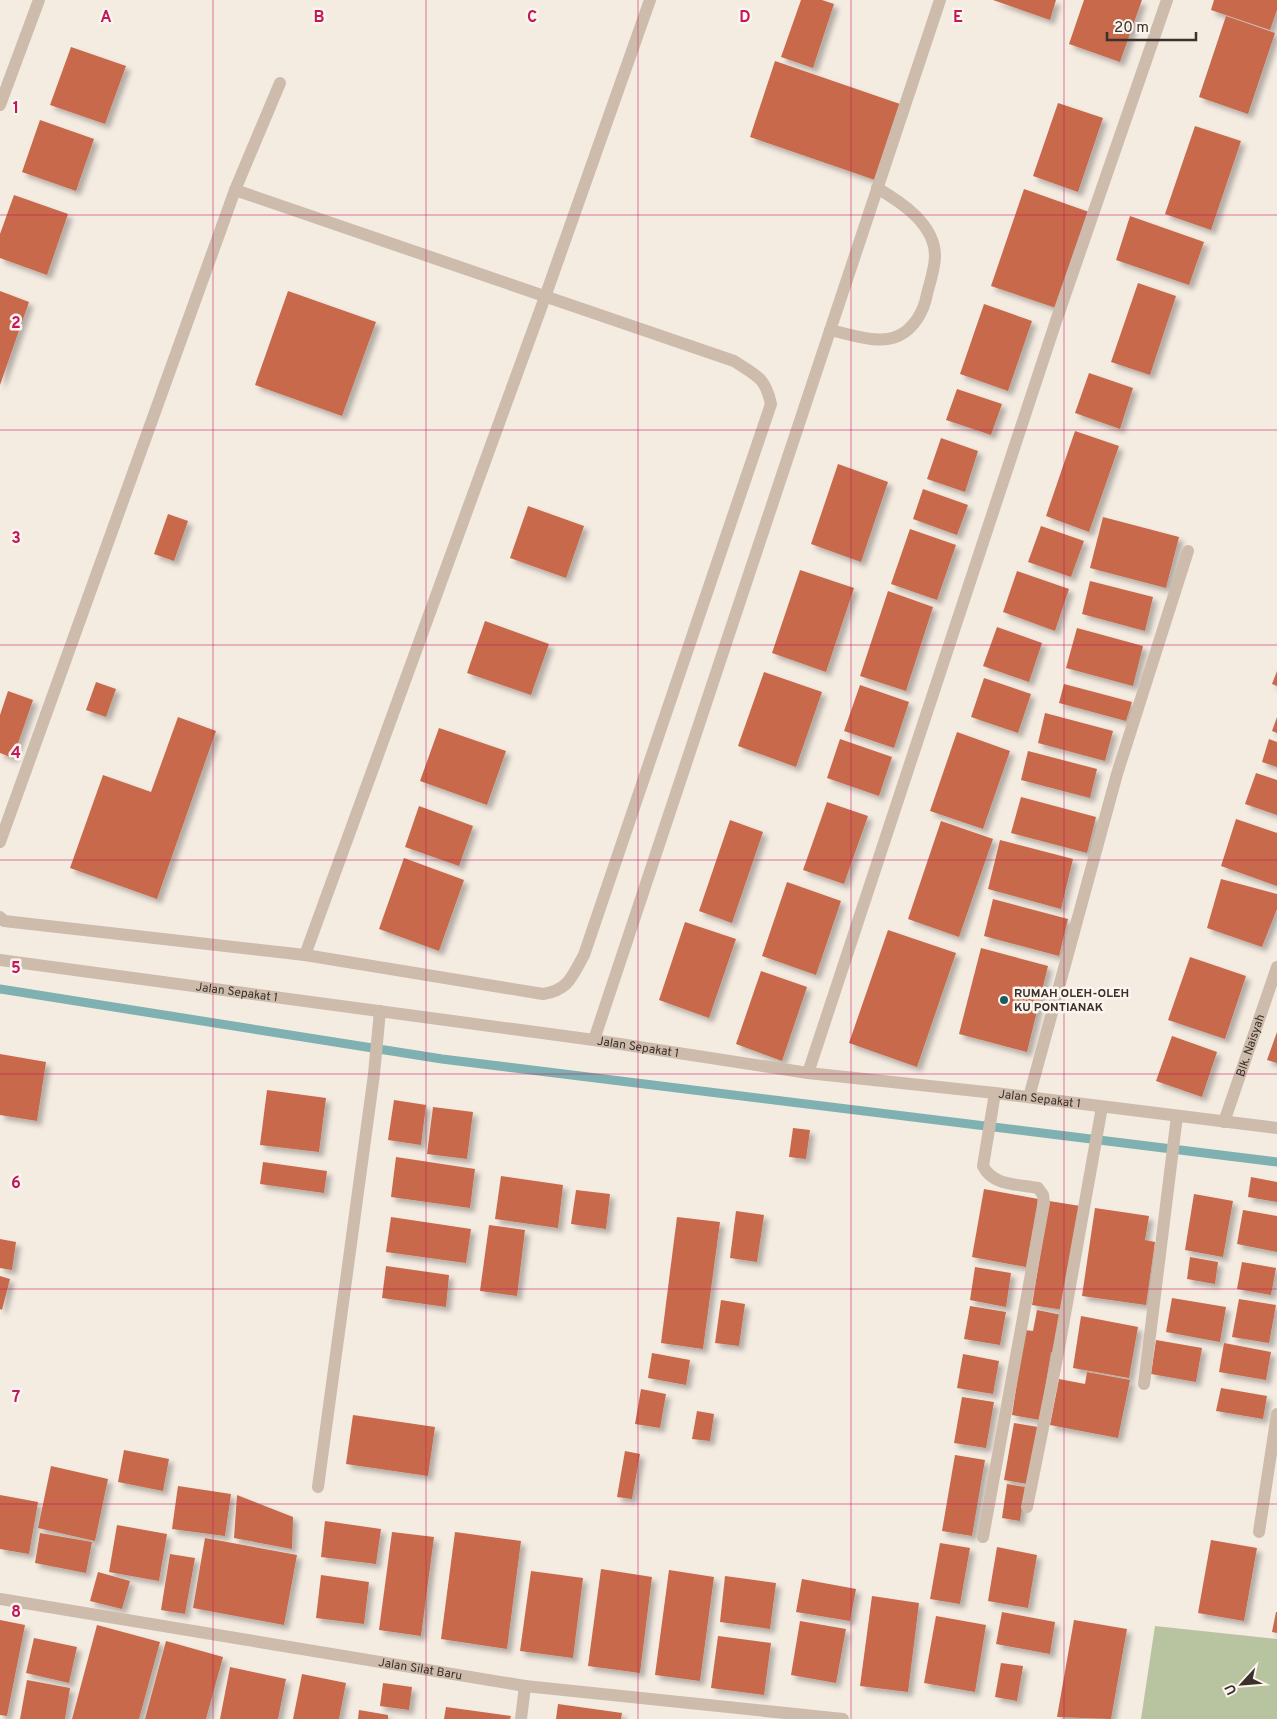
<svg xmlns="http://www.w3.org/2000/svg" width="1277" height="1719" font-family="Overpass,sans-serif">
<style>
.green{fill:#b8c4a0}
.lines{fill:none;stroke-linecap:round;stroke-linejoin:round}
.stream{stroke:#7fb0b2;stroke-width:9}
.building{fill:#c8694b;filter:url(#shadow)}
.minor{stroke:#cdbbac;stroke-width:12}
.grid{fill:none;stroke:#c2185b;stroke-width:1;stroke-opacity:0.55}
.poi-dot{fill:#1f5a5e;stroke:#fbf5ee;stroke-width:2}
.labels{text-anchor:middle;stroke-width:5;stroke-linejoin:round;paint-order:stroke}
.street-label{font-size:12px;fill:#3b302b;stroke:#fbf5ee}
.poi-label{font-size:12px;font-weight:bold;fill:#3b302b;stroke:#fbf5ee;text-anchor:start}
.grid-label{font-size:16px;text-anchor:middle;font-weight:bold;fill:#c2185b;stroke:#fbf5ee;stroke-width:5;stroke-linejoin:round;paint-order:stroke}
</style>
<defs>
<filter id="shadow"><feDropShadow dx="4.5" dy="4.5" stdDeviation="2.5" flood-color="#0004"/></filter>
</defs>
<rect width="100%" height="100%" fill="#f4ebe1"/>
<polygon class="green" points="1155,1626 1277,1639 1277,1719 1141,1719"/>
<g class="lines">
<polyline class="stream" points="0,989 442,1059 1277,1162"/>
</g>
<g class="building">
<polygon points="801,0 822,0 834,4 813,68 781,57"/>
<polygon points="993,0 1056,0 1050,20"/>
<polygon points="1084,0 1142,0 1120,62 1069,44"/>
<polygon points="1214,0 1277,0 1277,10 1270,30 1211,10"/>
<polygon points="1226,16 1275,33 1248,114 1199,97"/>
<polygon points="71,47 126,66 105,124 50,105"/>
<polygon points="775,61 900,104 875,180 750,137"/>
<polygon points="1058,103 1103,118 1078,192 1033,176"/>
<polygon points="40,120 94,139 76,191 22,172"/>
<polygon points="1195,126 1241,141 1211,230 1165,214"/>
<polygon points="1024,189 1089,212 1056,308 991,286"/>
<polygon points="14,195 68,214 47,275 0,258 0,234"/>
<polygon points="1130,216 1204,242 1189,285 1116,260"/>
<polygon points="1138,283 1176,296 1150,375 1111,362"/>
<polygon points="0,291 29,302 0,385"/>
<polygon points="288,291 376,322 342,416 255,385"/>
<polygon points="984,304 1032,321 1008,391 960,374"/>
<polygon points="1089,373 1133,388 1120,429 1075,413"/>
<polygon points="957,389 1002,404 991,435 946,420"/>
<polygon points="1075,431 1119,446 1089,532 1046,516"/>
<polygon points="941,438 978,451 965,492 927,479"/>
<polygon points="838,464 888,482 861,562 811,544"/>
<polygon points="923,489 968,505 957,535 913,519"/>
<polygon points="528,506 584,526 566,578 510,558"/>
<polygon points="168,514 188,521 174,561 154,554"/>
<polygon points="1103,517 1179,537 1166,588 1090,568"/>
<polygon points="1041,526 1084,541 1071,577 1028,562"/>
<polygon points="910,529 956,545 937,600 891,584"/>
<polygon points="800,570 854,588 826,672 772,653"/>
<polygon points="1017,571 1069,589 1055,631 1003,612"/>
<polygon points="1090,581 1153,597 1145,631 1082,614"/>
<polygon points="888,591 933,607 906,691 860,676"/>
<polygon points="485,621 549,644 531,695 467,673"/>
<polygon points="997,627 1042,643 1029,682 983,666"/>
<polygon points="1077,628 1143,646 1133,686 1066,668"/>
<polygon points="1277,671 1277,686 1272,684"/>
<polygon points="764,672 822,692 796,767 738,746"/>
<polygon points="984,678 1031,694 1018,733 971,717"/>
<polygon points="96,682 116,689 106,717 86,710"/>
<polygon points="1064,684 1132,702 1126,721 1059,703"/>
<polygon points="860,685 909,702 894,748 844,731"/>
<polygon points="8,691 33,700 13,758 0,753 0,715"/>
<polygon points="1045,713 1113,731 1105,761 1038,743"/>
<polygon points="178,717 216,731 157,899 70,868 103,775 151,792"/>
<polygon points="1277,717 1277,733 1272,731"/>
<polygon points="439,728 506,751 487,805 420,781"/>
<polygon points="957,732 1010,751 983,829 930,811"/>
<polygon points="840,739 892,757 879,796 827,778"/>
<polygon points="1269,739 1277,742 1277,767 1262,762"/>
<polygon points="1028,751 1097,769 1090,798 1021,780"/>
<polygon points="1256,773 1277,780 1277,815 1245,804"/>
<polygon points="1021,797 1096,817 1087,853 1011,833"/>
<polygon points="827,802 868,816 844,884 803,870"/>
<polygon points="419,806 473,826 459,866 405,847"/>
<polygon points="1236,819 1277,833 1277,886 1221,866"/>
<polygon points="730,820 763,832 732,923 699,911"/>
<polygon points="941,821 993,839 959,937 908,919"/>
<polygon points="1000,840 1073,859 1061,909 988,889"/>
<polygon points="404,858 464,880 439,951 379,929"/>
<polygon points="1221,879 1277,894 1277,909 1262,947 1207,928"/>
<polygon points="787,882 841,901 816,975 762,956"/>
<polygon points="993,899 1068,919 1059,956 984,936"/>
<polygon points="685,922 736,939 709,1018 659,1000"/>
<polygon points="888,930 956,953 917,1067 849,1043"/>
<polygon points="981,948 1048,966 1027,1052 959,1034"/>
<polygon points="1190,957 1246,976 1225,1039 1168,1020"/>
<polygon points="761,971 807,987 782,1061 736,1044"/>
<polygon points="1277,1032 1277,1063 1267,1060"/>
<polygon points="1172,1036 1217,1052 1202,1097 1156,1081"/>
<polygon points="0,1054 46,1062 37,1121 0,1115"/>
<polygon points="267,1090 326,1098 319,1152 260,1145"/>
<polygon points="394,1100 426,1105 421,1145 388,1140"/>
<polygon points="433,1107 473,1112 467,1159 427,1154"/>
<polygon points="793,1128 810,1130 806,1159 789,1157"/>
<polygon points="396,1157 475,1169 470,1208 391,1197"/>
<polygon points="263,1162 327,1171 324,1193 260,1184"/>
<polygon points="501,1176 563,1185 558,1228 495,1219"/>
<polygon points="1251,1177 1277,1182 1277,1202 1248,1197"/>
<polygon points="984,1189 1038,1199 1026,1267 972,1257"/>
<polygon points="576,1190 610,1194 606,1229 571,1224"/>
<polygon points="1194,1194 1233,1201 1223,1257 1185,1250"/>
<polygon points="1049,1201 1080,1206 1063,1310 1032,1305"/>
<polygon points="1095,1208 1149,1216 1145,1240 1155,1242 1146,1305 1082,1296"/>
<polygon points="1243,1210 1277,1216 1277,1252 1237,1244"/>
<polygon points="736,1211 764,1215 757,1262 730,1258"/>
<polygon points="391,1217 471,1229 466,1263 386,1252"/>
<polygon points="677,1217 720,1222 703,1349 661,1343"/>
<polygon points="489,1225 525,1230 517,1296 480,1291"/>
<polygon points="0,1239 16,1242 12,1270 0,1268"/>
<polygon points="1190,1257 1218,1262 1215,1284 1187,1279"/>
<polygon points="1242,1262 1276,1268 1271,1295 1237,1289"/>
<polygon points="386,1266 449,1275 446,1307 382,1298"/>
<polygon points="975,1267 1011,1273 1006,1307 970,1300"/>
<polygon points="0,1276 10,1279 2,1310 0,1309"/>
<polygon points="1172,1298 1226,1307 1220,1342 1166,1332"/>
<polygon points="1239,1299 1276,1305 1269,1343 1232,1337"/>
<polygon points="721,1300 745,1304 739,1346 715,1343"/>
<polygon points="970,1306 1006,1312 1000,1345 964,1339"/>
<polygon points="1037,1310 1062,1315 1056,1353 1051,1352 1040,1420 1012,1415 1025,1330 1033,1331"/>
<polygon points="1081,1316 1138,1327 1129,1378 1073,1368"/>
<polygon points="1156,1340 1202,1348 1196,1382 1151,1374"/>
<polygon points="1224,1343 1271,1352 1266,1380 1219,1372"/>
<polygon points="652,1353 690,1360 686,1385 648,1378"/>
<polygon points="963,1354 999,1361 993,1394 957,1388"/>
<polygon points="1087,1372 1130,1380 1118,1438 1050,1425 1059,1379 1085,1384"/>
<polygon points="1221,1388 1267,1396 1263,1419 1216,1411"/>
<polygon points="641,1389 666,1394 660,1428 635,1424"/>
<polygon points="962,1397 994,1402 986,1448 954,1443"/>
<polygon points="697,1411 714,1414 710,1441 692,1439"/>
<polygon points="353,1415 435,1427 428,1476 346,1464"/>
<polygon points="1014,1423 1038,1427 1028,1484 1004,1480"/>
<polygon points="124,1450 169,1459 163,1491 118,1482"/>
<polygon points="625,1451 640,1454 632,1499 617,1497"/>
<polygon points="955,1455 985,1460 972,1536 942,1531"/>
<polygon points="51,1466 108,1479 95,1541 38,1528"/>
<polygon points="1007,1484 1025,1487 1020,1521 1002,1518"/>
<polygon points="178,1486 231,1494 225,1536 172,1529"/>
<polygon points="0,1495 38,1502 29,1554 0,1549"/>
<polygon points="237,1495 293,1517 292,1549 234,1538"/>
<polygon points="325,1521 381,1529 376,1564 321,1557"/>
<polygon points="117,1525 167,1534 159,1581 109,1572"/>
<polygon points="392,1532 434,1537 421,1636 379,1630"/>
<polygon points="455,1532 521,1541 507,1649 441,1639"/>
<polygon points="40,1533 92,1542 86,1573 35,1563"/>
<polygon points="205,1538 297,1555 284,1625 193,1608"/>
<polygon points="1211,1540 1257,1548 1244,1621 1198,1613"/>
<polygon points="940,1543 970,1548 960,1604 930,1599"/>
<polygon points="997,1547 1037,1555 1028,1608 988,1601"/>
<polygon points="170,1554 195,1558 185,1614 161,1610"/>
<polygon points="601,1569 652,1577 640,1673 588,1666"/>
<polygon points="669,1570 714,1577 700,1681 655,1675"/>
<polygon points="531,1571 583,1578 573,1658 520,1651"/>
<polygon points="98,1572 130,1581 122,1609 90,1601"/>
<polygon points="321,1575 369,1582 364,1624 316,1618"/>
<polygon points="725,1576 776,1583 770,1629 720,1622"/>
<polygon points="802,1579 856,1589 850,1621 796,1612"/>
<polygon points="872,1596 919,1603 908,1692 860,1686"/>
<polygon points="1002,1612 1055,1622 1050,1654 996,1644"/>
<polygon points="1276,1612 1277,1612 1277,1633 1272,1632"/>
<polygon points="936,1616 986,1625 975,1692 924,1683"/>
<polygon points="0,1620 25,1625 7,1716 0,1715"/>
<polygon points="1074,1620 1127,1629 1111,1719 1057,1717"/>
<polygon points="800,1621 846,1629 836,1683 791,1675"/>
<polygon points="97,1625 160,1642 139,1719 72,1719"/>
<polygon points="718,1636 771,1643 764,1695 711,1688"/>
<polygon points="34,1638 77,1647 69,1683 26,1673"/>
<polygon points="166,1641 223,1657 206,1719 145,1719"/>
<polygon points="1001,1663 1023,1666 1017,1701 995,1697"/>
<polygon points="230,1667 286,1679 278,1719 220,1719"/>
<polygon points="302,1674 346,1683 339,1719 293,1719"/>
<polygon points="27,1680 70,1688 65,1719 20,1719"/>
<polygon points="383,1683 412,1687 409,1710 380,1706"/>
<polygon points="558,1704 622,1713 621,1719 556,1719"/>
<polygon points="446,1707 511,1716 510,1719 444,1719"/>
<polygon points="359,1710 388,1715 388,1719 358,1719"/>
</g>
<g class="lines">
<g class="minor">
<polyline points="0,105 39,0"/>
<path d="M830 330C849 334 878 345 898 336 914 329 924 311 927 294 930 282 935 268 935 256 935 224 901 202 877 188"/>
<polyline points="0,842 235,190 280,83"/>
<path d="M0 917 4 921 305 955 543 994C569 990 572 976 584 955L771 404C765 377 757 376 734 361L235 190"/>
<polyline points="305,955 545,297 650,0"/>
<path id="s1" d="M0 960 594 1040 808 1073 995 1093 1277 1128"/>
<polyline points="594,1040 940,0"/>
<polyline points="808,1073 1056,321 1167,0"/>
<polyline points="1029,1097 1117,774 1188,551"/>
<path id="s2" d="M1224 1122 1277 967"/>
<polyline points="1144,1384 1177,1116"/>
<polyline points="318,1487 374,1074 380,1011"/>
<polyline points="1027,1507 1058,1353 1102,1107"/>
<polyline points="1259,1532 1277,1414"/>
<path d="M983 1537 1044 1203 1043 1195 1038 1188C1018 1184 993 1186 983 1166L995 1093"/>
<path id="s3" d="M0 1599 525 1686 843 1719"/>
<polyline points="521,1719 525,1686"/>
</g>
</g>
<path class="grid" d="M213 0V1719M426 0V1719M638 0V1719M851 0V1719M1064 0V1719M0 215H1277M0 430H1277M0 645H1277M0 860H1277M0 1074H1277M0 1289H1277M0 1504H1277"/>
<circle class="poi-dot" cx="1004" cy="1000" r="5"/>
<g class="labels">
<g class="street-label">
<text dy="4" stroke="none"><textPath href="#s1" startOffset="239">Jalan Sepakat 1</textPath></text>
<text dy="4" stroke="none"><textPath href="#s2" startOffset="81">Blk. Naisyah</textPath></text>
<text dy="4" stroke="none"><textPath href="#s1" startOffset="644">Jalan Sepakat 1</textPath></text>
<text dy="4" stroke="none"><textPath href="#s1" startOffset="1049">Jalan Sepakat 1</textPath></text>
<text dy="4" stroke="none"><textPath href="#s3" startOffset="426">Jalan Silat Baru</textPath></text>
</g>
<g class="poi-label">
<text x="1014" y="997">RUMAH OLEH-OLEH<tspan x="1014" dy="14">KU PONTIANAK</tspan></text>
</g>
</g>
<g class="grid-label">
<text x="106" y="22">A</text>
<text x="319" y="22">B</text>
<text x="532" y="22">C</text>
<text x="745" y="22">D</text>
<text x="958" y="22">E</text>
<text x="16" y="113">1</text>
<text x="16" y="328">2</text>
<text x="16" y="543">3</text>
<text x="16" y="758">4</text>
<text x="16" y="973">5</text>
<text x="16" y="1188">6</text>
<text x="16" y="1402">7</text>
<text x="16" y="1617">8</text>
</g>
<g transform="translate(1242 1684) rotate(244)" stroke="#fbf5ee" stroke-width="4" paint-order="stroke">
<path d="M0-4L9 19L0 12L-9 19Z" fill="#3b302b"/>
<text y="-8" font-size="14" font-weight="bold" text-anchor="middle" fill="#3b302b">U</text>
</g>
<path d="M1107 32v8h89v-8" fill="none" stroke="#3b302b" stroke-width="2.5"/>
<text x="1114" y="32" font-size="15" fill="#3b302b" stroke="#fbf5ee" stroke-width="4" paint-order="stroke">20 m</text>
</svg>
